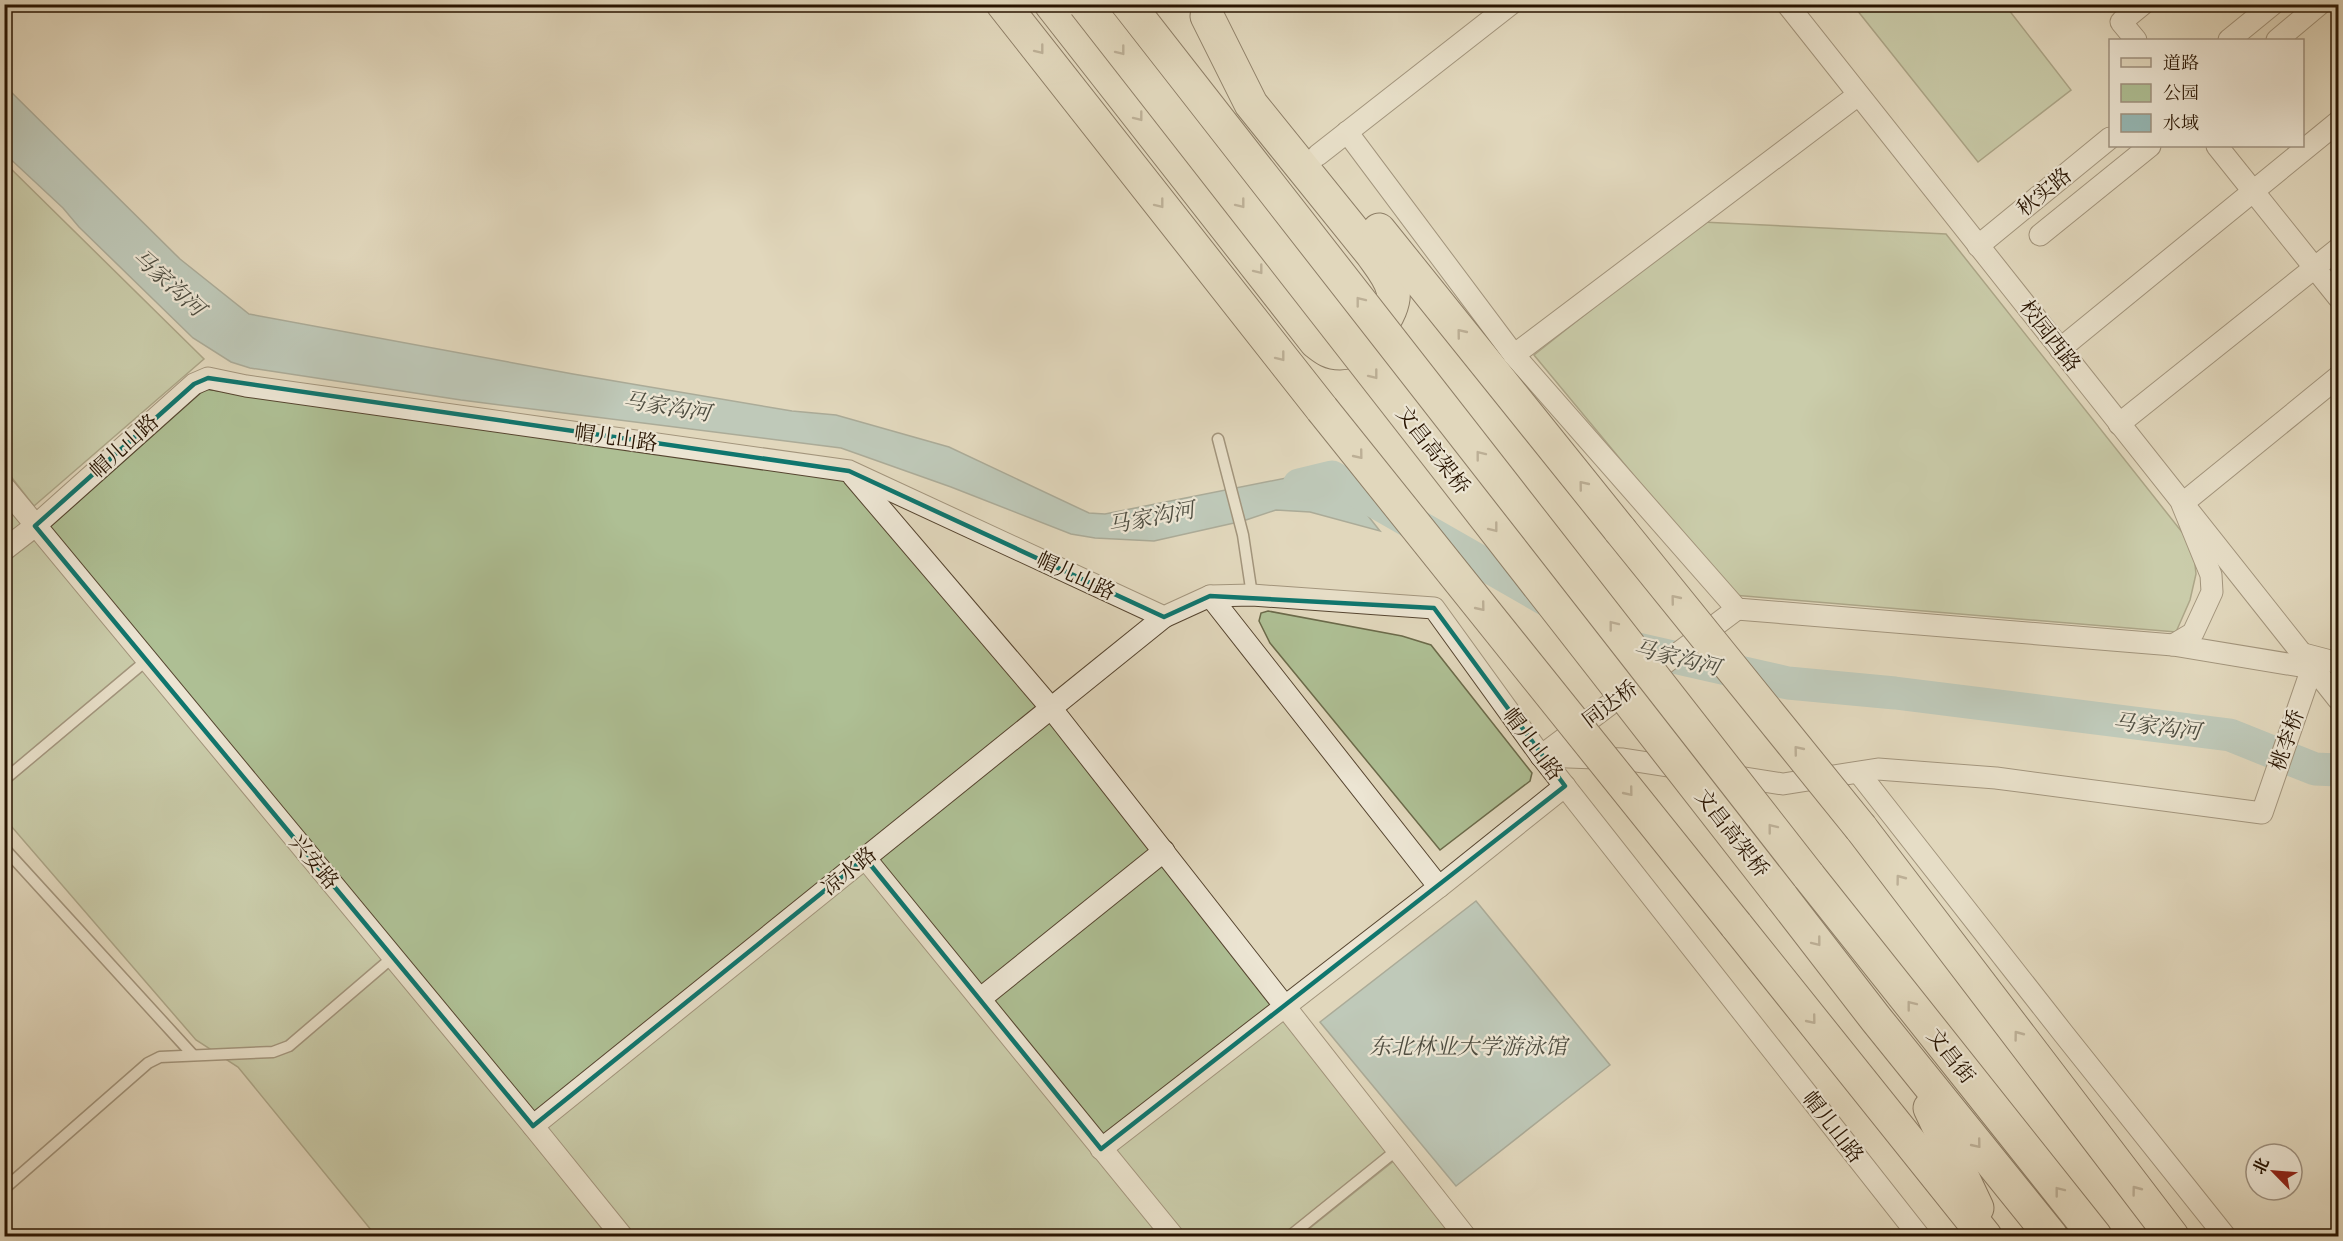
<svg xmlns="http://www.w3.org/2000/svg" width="2343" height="1241" font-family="'Libre Caslon Text','Noto Serif SC',serif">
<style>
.green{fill:#aebf94;stroke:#6b6a4a;stroke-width:1.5}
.water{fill:#95b8b5;stroke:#69766d;stroke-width:1.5}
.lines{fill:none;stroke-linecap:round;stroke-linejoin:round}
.river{stroke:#95b8b5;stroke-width:33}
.lane-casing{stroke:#564530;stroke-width:13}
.street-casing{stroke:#564530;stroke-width:23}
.primary-casing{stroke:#281401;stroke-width:35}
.lane{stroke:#ece5d3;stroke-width:10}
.street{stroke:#ece5d3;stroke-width:21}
.primary{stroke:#e1d7bc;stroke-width:33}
.primary-bridge-casing{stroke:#281401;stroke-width:35;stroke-linecap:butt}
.highway-bridge-casing{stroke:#281401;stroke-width:35;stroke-linecap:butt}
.primary-bridge{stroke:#e1d7bc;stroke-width:33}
.highway-bridge{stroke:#e1d7bc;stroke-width:33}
.oneway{stroke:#8e7f68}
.marked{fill:none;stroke:#0f766e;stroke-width:4.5;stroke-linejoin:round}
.labels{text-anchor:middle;stroke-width:4.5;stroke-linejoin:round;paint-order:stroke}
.street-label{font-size:21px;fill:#281401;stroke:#ece5d3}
.water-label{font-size:22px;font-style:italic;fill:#4e4d40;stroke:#ece5d3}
</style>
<rect width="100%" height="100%" fill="#e1d7bc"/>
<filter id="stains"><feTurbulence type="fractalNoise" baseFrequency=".00333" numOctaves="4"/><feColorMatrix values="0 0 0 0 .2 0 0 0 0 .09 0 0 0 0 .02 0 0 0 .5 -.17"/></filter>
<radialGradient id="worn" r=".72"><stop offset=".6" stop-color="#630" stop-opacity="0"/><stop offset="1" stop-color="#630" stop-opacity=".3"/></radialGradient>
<g class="green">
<polygon points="1853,5 2005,5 2071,90 1978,162"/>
<polygon points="5,163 204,359 34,506 5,469"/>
<polygon points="1702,222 1946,234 2193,546 2196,574 2190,600 2176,632 1733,595 1534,355"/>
<polygon points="205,389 845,476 1042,707 534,1117 50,527"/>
<polygon points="4,502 22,524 4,537"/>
<polygon points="36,539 523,1130 608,1236 376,1236 238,1067 196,1040 5,819 4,564"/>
<polygon points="1268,611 1402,636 1431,645 1532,773 1530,781 1440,850 1270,643 1259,621 1261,613"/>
<polygon points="1048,720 1392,1149 1283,1236 630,1236 543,1128"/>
<polygon points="1395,1160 1454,1236 1300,1236"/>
</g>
<g class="water">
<polygon points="4,85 180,259 249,314 573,374 792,411 836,415 949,447 1089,513 1105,514 1331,469 1380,531 1310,512 1276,510 1243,521 1154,541 1095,538 1071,534 951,487 841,448 461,400 250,368 231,362 193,338 79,227 63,208 5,154"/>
<polygon points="1476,901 1610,1065 1456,1186 1320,1022"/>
</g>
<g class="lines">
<polyline class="river" points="1299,485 1332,477 1629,647 1788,683 1895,693 2230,735 2315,769 2338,770"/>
<g class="lane-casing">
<g id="lane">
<polyline points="1218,439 1243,535 1252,595"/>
<polyline points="4,780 147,660"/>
<polyline points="4,848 193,1055"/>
<polyline points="4,1189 148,1063 160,1057 273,1052 289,1046 393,957"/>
<polyline points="1290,1236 1398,1149"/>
</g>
</g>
<g class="street-casing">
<g id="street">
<polyline points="1787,4 2338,699"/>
<polyline points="2136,40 2121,22 2143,4"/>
<polyline points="2229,40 2273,4"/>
<polyline points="2277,40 2320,4"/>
<polyline points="1347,132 1514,355 1737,609 2173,645 2312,668"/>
<polyline points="2217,146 2338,297"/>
<polyline points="1318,155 1511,4"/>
<polyline points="2040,235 2150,146"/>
<polyline points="1978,246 2110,138"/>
<polyline points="2060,349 2338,122"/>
<polyline points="1514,355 1858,95"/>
<polyline points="2119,424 2338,249"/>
<polyline points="853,476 1051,708 1465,1236"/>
<polyline points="4,487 533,1126 622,1236"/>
<polyline points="4,550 35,526 194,384 208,378 246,386 849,471 1164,617 1210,596 1252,595 1434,608 1541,756 1919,1236"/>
<polyline points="1210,596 1439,887 1565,786"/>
<polyline points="2173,645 2193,633 2212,592 2211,575 2182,504 2338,377"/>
<polyline points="2300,653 2338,663"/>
<polyline points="1541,756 1623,759 1783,784 1878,769 1996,778 2262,813 2312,668"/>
<polyline points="1541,756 1737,609"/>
<polyline points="1859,773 2063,1033 2225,1236"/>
<polyline points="865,858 1173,1236"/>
<polyline points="980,999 1164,851"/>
<polyline points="533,1126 1164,617"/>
<polyline points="1101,1149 1439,887"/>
</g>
</g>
<g class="primary-casing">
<g id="primary">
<polyline points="1003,4 1322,409"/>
<path d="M1051 4 1316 342C1324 348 1329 353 1340 353 1364 353 1397 314 1393 290 1390 277 1379 264 1372 254L1251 104 1207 16"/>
<polyline points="1379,230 1620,530"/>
<polyline points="1861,828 2172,1236"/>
<polyline points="1808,875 2095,1236"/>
<polyline points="1781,896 1876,1019 2051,1236"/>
<polyline points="1736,925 1985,1236"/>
<polyline points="1930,1108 1977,1208"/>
</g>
</g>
<use href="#lane" class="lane"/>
<use href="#street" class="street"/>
<use href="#primary" class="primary"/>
<g class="primary-bridge-casing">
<g id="primary-bridge">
<polyline points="1322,409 1736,925"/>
<polyline points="1620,530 1861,828"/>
</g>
</g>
<g class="highway-bridge-casing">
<g id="highway-bridge">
<polyline points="1085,4 1781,896"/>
<polyline points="1128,4 1808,875"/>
</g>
</g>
<use href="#primary-bridge" class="primary-bridge"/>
<use href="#highway-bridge" class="highway-bridge"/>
</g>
<defs><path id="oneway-chevron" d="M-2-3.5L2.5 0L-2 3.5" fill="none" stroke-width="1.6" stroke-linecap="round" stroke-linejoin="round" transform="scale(1.5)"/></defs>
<g class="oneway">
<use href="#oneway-chevron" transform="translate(1040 50) rotate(52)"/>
<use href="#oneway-chevron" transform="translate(1121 51) rotate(52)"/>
<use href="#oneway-chevron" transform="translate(1139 117) rotate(52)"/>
<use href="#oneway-chevron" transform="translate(1160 204) rotate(52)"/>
<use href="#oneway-chevron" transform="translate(1241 204) rotate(52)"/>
<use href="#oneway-chevron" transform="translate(1259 270) rotate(52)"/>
<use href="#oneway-chevron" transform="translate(1360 301) rotate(-128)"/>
<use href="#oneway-chevron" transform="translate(1461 333) rotate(-129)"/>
<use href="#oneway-chevron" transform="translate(1281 357) rotate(52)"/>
<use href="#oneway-chevron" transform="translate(1374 375) rotate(52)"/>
<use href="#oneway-chevron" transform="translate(1359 455) rotate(51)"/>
<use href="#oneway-chevron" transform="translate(1480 455) rotate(-128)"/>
<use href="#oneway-chevron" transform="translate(1583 485) rotate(-129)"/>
<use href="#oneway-chevron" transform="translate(1494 528) rotate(52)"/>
<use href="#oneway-chevron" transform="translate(1675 599) rotate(-129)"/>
<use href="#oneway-chevron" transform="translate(1481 607) rotate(51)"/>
<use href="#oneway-chevron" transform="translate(1613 625) rotate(-128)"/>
<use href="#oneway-chevron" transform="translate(1798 750) rotate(-129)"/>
<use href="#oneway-chevron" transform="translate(1629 792) rotate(51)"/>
<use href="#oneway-chevron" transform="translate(1772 828) rotate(-128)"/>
<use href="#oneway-chevron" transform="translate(1900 879) rotate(-127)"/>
<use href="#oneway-chevron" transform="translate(1817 942) rotate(52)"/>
<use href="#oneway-chevron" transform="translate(1911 1005) rotate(-128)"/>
<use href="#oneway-chevron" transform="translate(1812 1020) rotate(51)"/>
<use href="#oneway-chevron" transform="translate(2018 1035) rotate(-127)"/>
<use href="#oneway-chevron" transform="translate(1977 1144) rotate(51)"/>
<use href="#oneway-chevron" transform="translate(2136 1190) rotate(-127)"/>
<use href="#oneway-chevron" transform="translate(2059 1191) rotate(-128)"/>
</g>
<path d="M0 0H2343V1241H0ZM208 378 849 471 1164 617 1210 596 1434 608 1565 786 1101 1149 865 858 533 1126 35 526 194 384Z" fill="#e1d7bc" fill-opacity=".55" fill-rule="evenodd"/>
<path class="marked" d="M208 378 849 471 1164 617 1210 596 1434 608 1565 786 1101 1149 865 858 533 1126 35 526 194 384Z"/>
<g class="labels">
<g class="street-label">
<text transform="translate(2044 192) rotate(-39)" y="7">秋实路</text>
<text transform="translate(2050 336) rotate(52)" y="7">校园西路</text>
<text transform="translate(616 438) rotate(8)" y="7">帽儿山路</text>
<text transform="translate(124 446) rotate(-42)" y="7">帽儿山路</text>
<text transform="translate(1433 450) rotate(52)" y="7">文昌高架桥</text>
<text transform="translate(1076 576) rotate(25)" y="7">帽儿山路</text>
<text transform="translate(1610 704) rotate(-37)" y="7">同达桥</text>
<text transform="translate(2287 740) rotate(-71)" y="7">桃李桥</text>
<text transform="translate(1533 744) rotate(53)" y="7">帽儿山路</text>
<text transform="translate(1732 833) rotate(52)" y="7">文昌高架桥</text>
<text transform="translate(314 862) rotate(50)" y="7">兴安路</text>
<text transform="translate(849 871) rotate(-39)" y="7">凉水路</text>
<text transform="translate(1951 1056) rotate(52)" y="7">文昌街</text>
<text transform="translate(1833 1127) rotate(52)" y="7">帽儿山路</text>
</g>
<g class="water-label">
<text transform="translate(169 282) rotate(42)" y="8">马家沟河</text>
<text transform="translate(667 406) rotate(9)" y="8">马家沟河</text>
<text transform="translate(1151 517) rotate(-11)" y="8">马家沟河</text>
<text transform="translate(1677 657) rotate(14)" y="8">马家沟河</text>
<text transform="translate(2157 726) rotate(7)" y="8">马家沟河</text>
<text x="1468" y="1054">东北林业大学游泳馆</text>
</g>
</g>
<rect width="2343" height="1241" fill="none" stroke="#e1d7bc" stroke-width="24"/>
<rect x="6" y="6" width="2331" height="1229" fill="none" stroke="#281401" stroke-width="3"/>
<rect x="12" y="12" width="2319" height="1217" fill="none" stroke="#281401" stroke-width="1.5"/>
<rect x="2109" y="39" width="195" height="108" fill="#ece5d3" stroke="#9e917f" stroke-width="1.5"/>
<rect x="2121" y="58" width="30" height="9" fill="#e1d7bc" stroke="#9e917f" stroke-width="1.5"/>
<text x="2163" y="69" font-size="18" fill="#281401">道路</text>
<rect x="2121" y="84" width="30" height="18" fill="#aebf94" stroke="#9e917f" stroke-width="1.5"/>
<text x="2163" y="99" font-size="18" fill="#281401">公园</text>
<rect x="2121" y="114" width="30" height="18" fill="#95b8b5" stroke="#9e917f" stroke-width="1.5"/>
<text x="2163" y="129" font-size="18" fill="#281401">水域</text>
<g transform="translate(2274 1172) rotate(295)"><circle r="28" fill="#ece5d3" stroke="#9e917f" stroke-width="1.5"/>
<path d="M0-4.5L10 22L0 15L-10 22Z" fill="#8f2418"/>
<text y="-9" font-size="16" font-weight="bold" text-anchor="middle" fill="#281401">北</text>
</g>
<rect width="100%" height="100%" filter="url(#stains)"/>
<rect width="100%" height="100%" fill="url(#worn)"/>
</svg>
